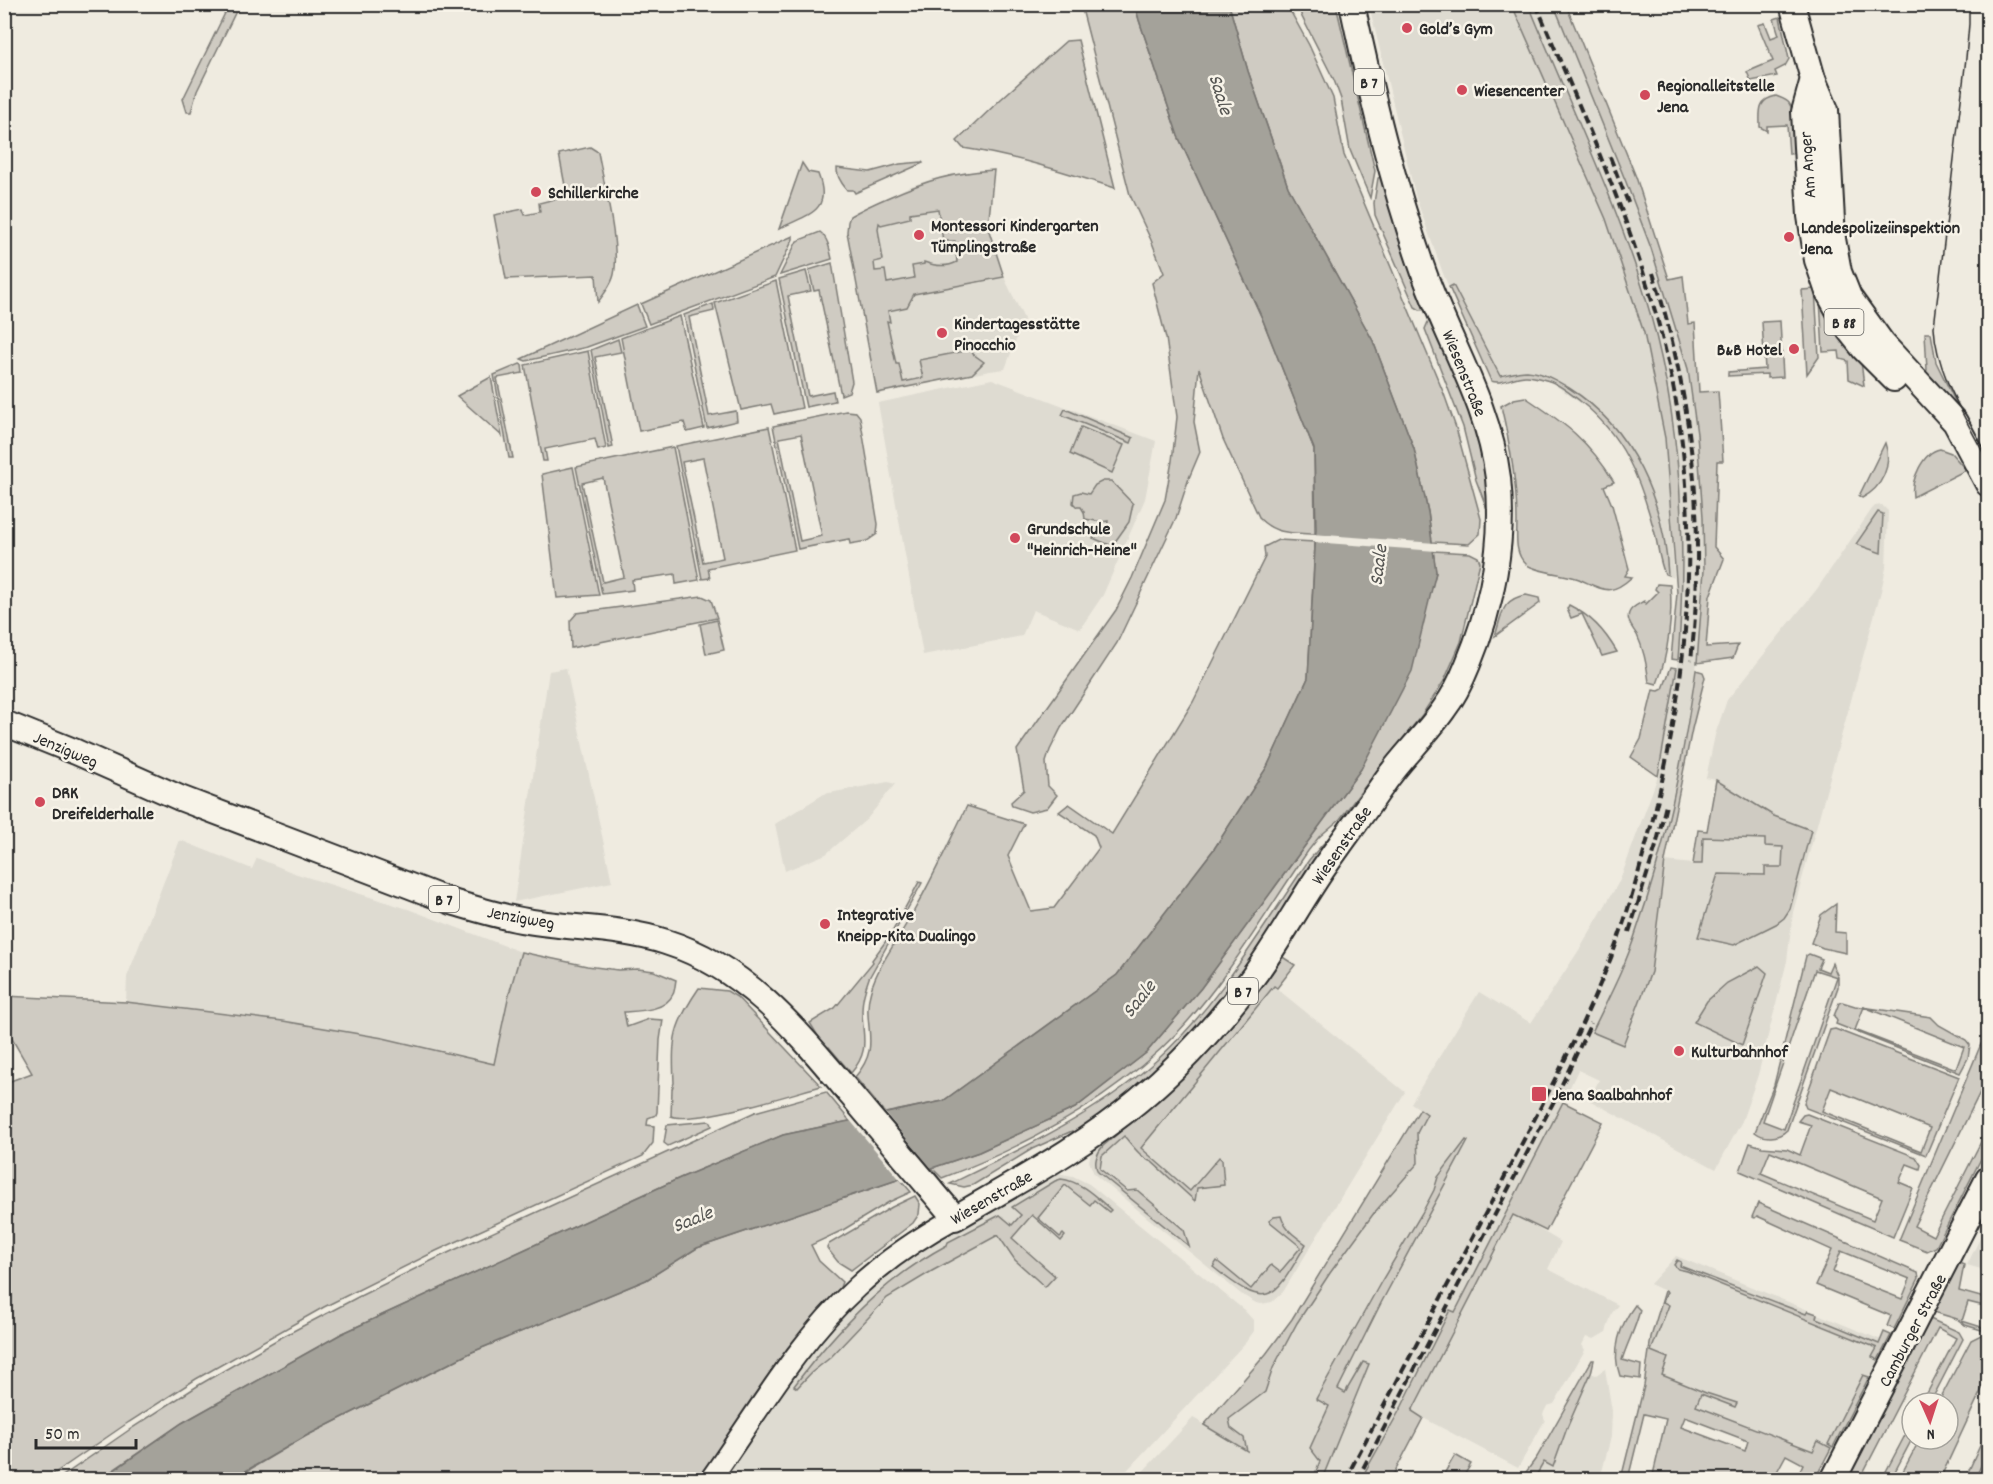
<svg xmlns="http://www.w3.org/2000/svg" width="1993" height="1484" font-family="Dekko,sans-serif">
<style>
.built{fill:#dedbd1}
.green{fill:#cfcbc2;stroke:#7d7b76;stroke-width:1.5;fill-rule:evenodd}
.water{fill:#a4a29a;stroke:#74726e;stroke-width:1.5}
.pier{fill:#efebe0}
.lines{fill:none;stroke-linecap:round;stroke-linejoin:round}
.tertiary-casing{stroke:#2b2b2b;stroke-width:24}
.primary-casing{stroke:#2b2b2b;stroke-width:28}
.tertiary{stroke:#f7f3e8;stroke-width:20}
.primary{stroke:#f7f3e8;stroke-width:24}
.tram{stroke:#2b2b2b;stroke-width:1.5}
.rail{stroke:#2b2b2b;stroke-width:4;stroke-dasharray:9 4.5;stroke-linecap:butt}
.poi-dot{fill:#d1495b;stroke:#f7f3e8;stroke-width:2}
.labels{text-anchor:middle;stroke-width:5;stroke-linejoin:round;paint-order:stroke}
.shield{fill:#f7f3e8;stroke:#686764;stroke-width:1.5}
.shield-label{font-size:16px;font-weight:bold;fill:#2b2b2b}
.poi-label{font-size:18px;font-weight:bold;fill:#2b2b2b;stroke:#f7f3e8;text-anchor:start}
.street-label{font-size:18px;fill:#2b2b2b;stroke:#f7f3e8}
.water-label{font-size:20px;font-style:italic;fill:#555552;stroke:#f7f3e8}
</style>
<rect width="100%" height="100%" fill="#efebe0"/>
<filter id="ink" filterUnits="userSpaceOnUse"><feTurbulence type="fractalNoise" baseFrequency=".0167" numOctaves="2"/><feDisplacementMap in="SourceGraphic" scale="12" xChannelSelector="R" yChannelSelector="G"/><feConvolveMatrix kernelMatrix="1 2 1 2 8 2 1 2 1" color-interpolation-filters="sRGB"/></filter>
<g filter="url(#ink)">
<g class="built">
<polygon points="1369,5 1512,5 1606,219 1644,333 1665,438 1674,578 1665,574 1663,570 1657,540 1645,498 1628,458 1612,431 1593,412 1551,382 1527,376 1512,378 1498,383 1491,381 1444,276 1416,198"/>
<polygon points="1529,5 1554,5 1626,182 1651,248 1688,369 1697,434 1703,517 1704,570 1697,663 1689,716 1677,784 1662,847 1636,933 1610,996 1593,1032 1624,1045 1651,972 1665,861 1693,864 1698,830 1707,831 1716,780 1706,778 1715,735 1727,700 1817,589 1872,509 1875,506 1882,505 1888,511 1886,568 1881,591 1793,912 1787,961 1758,1075 1742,1121 1716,1169 1589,1100 1599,1080 1578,1070 1561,1106 1455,1312 1451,1310 1402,1406 1361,1479 1135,1480 1193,1418 1204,1424 1266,1354 1292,1319 1420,1109 1411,1103 1479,992 1531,1023 1581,947 1620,880 1658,776 1677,668 1681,620 1682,518 1676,437 1664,373 1650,314 1631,252"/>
<polygon points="994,170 988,228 1004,277 1024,319 1005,369 990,371 877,393 847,232 848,222 850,216 908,187 936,178 965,172"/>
<polygon points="992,379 1156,441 1145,499 1103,595 1080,629 1033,610 1022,636 923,655 878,403"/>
<polygon points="566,668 612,882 514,902 549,671"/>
<polygon points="888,782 895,784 867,819 826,854 785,871 775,824 824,794"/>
<polygon points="180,840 252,869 257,858 294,873 408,909 521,952 509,994 494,1064 430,1048 337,1030 126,1002 127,977"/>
<polygon points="1261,976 1405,1092 1283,1292 1272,1302 1261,1304 1256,1303 1241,1294 1094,1174 1089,1161 1091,1152 1095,1147"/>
<polygon points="1057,1173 1073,1176 1089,1184 1244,1310 1254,1321 1254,1331 1246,1342 1119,1479 718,1480 804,1357 846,1311 873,1286 895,1268 934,1241 1048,1175"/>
<polygon points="1513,1214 1561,1242 1548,1269 1618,1305 1612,1313 1606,1332 1594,1339 1586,1337 1582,1345 1585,1350 1554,1404 1547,1406 1543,1414 1545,1420 1518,1468 1412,1412"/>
<polygon points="1988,1222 1988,1271 1967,1265"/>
<polygon points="1676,1256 1891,1344 1831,1457 1644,1386 1651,1337 1665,1291 1650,1284"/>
<polygon points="1605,1369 1612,1411 1611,1437 1600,1479 1534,1480 1565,1423 1588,1372 1596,1375"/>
</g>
<g class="green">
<polygon points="229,5 239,5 197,91 191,112 187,112 183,99"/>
<path d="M1081 5H1135L1139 20 1178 136 1262 318 1314 449 1315 534C1293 533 1276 535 1260 519L1223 439 1199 368 1194 422 1200 452 1189 478 1176 518 1117 643 1061 728 1050 750 1046 762 1048 786 1057 795 1047 808 1030 812 1012 806 1011 802 1024 790 1017 750 1116 610 1132 578 1165 500 1172 461 1177 417 1166 338 1152 283 1164 273 1151 240 1130 195Z"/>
<polygon points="1229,5 1287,5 1309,45 1333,98 1344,155 1444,394 1456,428 1481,519 1480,534 1469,544 1432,542 1428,512 1414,449 1373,341 1288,187 1248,71"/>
<polygon points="1301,5 1336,5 1375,171 1370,198 1350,150 1341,99 1334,80 1301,15"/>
<path d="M1512 5H1529C1570 107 1620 207 1650 313 1682 426 1687 544 1678 660L1671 659 1677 593 1665 438 1644 333 1606 219Z"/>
<polygon points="1554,5 1566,5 1636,177 1669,279 1683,276 1688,324 1695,323 1699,392 1718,391 1723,461 1717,461 1714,547 1724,559 1710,596 1706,647 1738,645 1733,658 1697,663 1704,570 1703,517 1697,434 1688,369 1651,248 1626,182"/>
<polygon points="1780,17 1789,59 1785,66 1775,71 1777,76 1751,81 1747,72 1773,61 1758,25 1765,23 1771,38 1779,35 1774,19"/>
<path d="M1078 40 1115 188C1065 172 1015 156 963 148L957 141 1001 99 1066 41Z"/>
<path d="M1776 96C1781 98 1786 99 1789 103 1797 115 1795 139 1795 153L1789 154 1787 125 1767 126V131L1760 127C1760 111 1757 100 1776 96Z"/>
<path d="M590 147 598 152C603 180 622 252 613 278 610 287 604 294 598 302L596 275 506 279 494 215 523 209 525 215 540 212 539 203 567 196 559 154Z"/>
<path d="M922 162 923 163 855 193 853 190H847C842 184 836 176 837 168L870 172 900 164Z"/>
<path d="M802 163 808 172 818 174C833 213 807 214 779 229Z"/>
<path d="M994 170 988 228 1004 277 914 294 907 307 888 311 890 322 887 321 896 364H899L903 382 923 378 919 360 965 351 971 345 973 354 984 362 972 374 877 393 847 232 848 222 850 216C862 209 875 203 889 197 928 180 951 173 994 170ZM938 209 943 241H955L957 262C946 268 935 266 924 262V264L912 266 914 278 887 283 885 270 875 271 874 262 883 260 878 229 879 223 881 225 910 218V213Z"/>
<polygon points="1381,177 1390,209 1428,309 1420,310 1415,307 1375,215 1374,203 1378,178"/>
<path d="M820 232C828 238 830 250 832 259L780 275 797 241Z"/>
<polygon points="793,236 793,239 775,277 649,324 641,304"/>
<polygon points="832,263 852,382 849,392 841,395 819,290 814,291 809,270"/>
<polygon points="806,271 811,291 788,296 808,396 833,391 835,401 806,407 779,279"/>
<polygon points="776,281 802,408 774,414 771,404 741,410 715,303"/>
<path d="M1453 285 1500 376C1509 374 1518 371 1527 371 1542 372 1556 380 1569 388 1632 427 1665 503 1668 575L1665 574C1659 561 1658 544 1654 530 1640 478 1623 435 1580 401 1571 394 1559 384 1549 381 1542 379 1533 376 1526 376 1513 376 1503 385 1491 381L1449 287Z"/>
<polygon points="1815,289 1819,357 1807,374 1802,290"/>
<polygon points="1820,299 1861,361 1864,386 1849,379 1848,361 1840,359 1839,351 1823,352"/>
<polygon points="713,304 714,311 689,317 709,416 736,411 737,421 707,428 684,315"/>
<polygon points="637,305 645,326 587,347 526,361 521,359"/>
<polygon points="680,316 704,428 687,432 684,422 639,431 621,338"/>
<polygon points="1432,320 1476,422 1487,478 1487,509 1476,480 1463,427 1425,329 1428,322"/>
<polygon points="1780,321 1783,377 1767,378 1767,374 1728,376 1728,372 1765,369 1762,322"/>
<polygon points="1925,333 1931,333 1936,362 1958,407 1953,410 1923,374 1927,370"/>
<polygon points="618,339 621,352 595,357 613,447 609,448 591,350"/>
<polygon points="588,351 606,448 598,450 595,439 545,449 547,461 543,461 525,365"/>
<polygon points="520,364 522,365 523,373 497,378 513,458 509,458 494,375"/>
<polygon points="491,377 502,436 457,396"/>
<path d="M1525 397C1564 423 1589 440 1614 482L1604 486 1612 505 1629 569 1625 576 1632 577C1610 597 1604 590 1579 579 1566 574 1535 572 1526 564 1514 554 1517 535 1517 521 1517 482 1510 444 1501 406L1514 399Z"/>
<polygon points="1065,409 1133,438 1131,443 1062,415"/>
<path d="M846 411 856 412 860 417 878 524 877 534 867 541 850 544 849 539 798 549 773 426ZM801 434 822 536 800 541 779 438Z"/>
<path d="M769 427 795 550 708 568 710 578 702 579 676 446ZM703 458 723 558 703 562 682 462Z"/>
<polygon points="1081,427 1124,445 1112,473 1070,454"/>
<path d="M1885 443C1893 465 1882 488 1862 498L1859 496Z"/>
<path d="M673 447 699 580 676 584 675 574 632 580 633 590 602 594 576 467ZM603 478 624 577 603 582 582 483Z"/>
<path d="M1940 449 1951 453 1966 470 1913 497C1910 481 1923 452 1940 449Z"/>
<polygon points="573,467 599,595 557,598 542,474"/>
<polygon points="1103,481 1111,481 1133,504 1129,522 1112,546 1093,538 1096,531 1106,534 1109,532 1107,529 1108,521 1102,522 1085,519 1084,512 1081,507 1077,507 1073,503 1074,494 1081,492 1089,494 1095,485"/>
<polygon points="1878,512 1883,514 1881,553 1856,544"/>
<path d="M1278 540 1315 542 1308 678 1267 767 1214 849 1117 975 943 1101 885 1113 855 1077C884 1044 860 1025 871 990 877 966 903 932 915 909 934 876 950 840 967 806L1024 824 1008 856 1031 911 1054 908 1099 848 1094 835 1059 812 1069 804 1112 834 1193 702 1265 557 1264 547Z"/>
<path d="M1433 551 1470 553 1478 557 1480 562 1461 642 1444 681 1422 715 1383 763 1340 819 1319 837 1308 851C1266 912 1228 979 1177 1033 1113 1099 1027 1146 942 1178L932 1168 979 1152 1075 1108 1146 1053 1201 988 1361 769 1428 600 1436 573Z"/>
<path d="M1657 584 1670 585C1673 615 1668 656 1657 684L1649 682C1647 666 1644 650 1637 635 1633 629 1626 620 1629 613 1631 607 1639 604 1644 601L1646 604 1658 592 1655 589Z"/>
<path d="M1526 595 1539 598 1540 603 1495 636C1502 615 1501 599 1526 595Z"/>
<polygon points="702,596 711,600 717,618 571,648 570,621 577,613"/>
<path d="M1569 605C1591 616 1604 630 1617 652L1602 656 1582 614 1571 618 1567 609Z"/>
<polygon points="717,620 724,650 706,654 700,624"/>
<polygon points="1671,667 1677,668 1658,776 1631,757 1641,739 1653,690 1659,691 1663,689"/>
<path d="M1696 670 1703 672 1705 677 1692 729 1665 861 1651 972 1623 1045 1592 1032C1608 999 1625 967 1636 932 1666 847 1683 759 1696 670Z"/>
<polygon points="1716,780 1774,816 1811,830 1790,909 1784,918 1776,924 1734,945 1698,937 1718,874 1765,875 1765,867 1782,867 1783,847 1765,846 1765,839 1703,837 1702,864 1693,864 1698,830 1707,831"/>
<path d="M1345 822 1248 972 1169 1064 1091 1123 1074 1133 1072 1131 1032 1149 973 1185 964 1187 950 1184C1022 1149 1096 1114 1157 1060 1219 1004 1262 928 1309 860L1322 845Z"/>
<path d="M919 882 922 883 869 978C865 989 862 999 862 1010 862 1036 871 1050 851 1073L829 1047 826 1049 810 1023 835 1008 873 962 872 960 891 934Z"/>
<polygon points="1836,904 1835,932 1846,933 1846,953 1823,948 1811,943 1821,915"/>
<path d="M521 952 587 966 618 970 638 969 654 971 676 980C675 984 675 991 673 994 666 1011 639 1011 624 1012L627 1027 649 1019 663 1020 660 1040 657 1112 656 1115 648 1118 647 1125 654 1126 653 1143 643 1156 436 1251 324 1307 196 1379 129 1422 46 1479H5V1083L32 1073 11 1037H5V996L126 1002 283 1021 383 1038 494 1064 509 994Z"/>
<path d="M1809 954 1822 959 1818 968 1828 972 1832 963 1838 977V987L1787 1130C1778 1139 1764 1139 1755 1132L1774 1085 1806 956ZM1815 970 1837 977 1784 1129 1763 1121Z"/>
<path d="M1281 956 1295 965 1277 988 1274 986 1141 1148 1190 1191 1219 1157 1222 1160 1224 1185 1197 1188 1195 1201 1152 1162C1141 1158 1132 1145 1124 1136L1102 1156 1100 1169 1127 1191 1137 1190 1184 1230 1189 1246 1098 1172C1093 1163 1097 1153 1103 1146 1173 1088 1234 1034 1281 956Z"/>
<polygon points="1759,966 1767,973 1742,1045 1694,1022 1707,1001 1727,983"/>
<path d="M699 988 727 991 737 997 821 1086C791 1094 696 1125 671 1116L672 1089 674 1083C672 1038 673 1026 699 988Z"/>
<path d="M1842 1002 1855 1006 1931 1017 1939 1025 1966 1040 1970 1045 1968 1058 1960 1073 1836 1024 1837 1021 1834 1016 1839 1003ZM1864 1007 1964 1047 1956 1069 1855 1030Z"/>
<path d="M1835 1029 1959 1077 1926 1155 1806 1108 1804 1103 1830 1030ZM1831 1088 1930 1128 1921 1151 1822 1111Z"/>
<polygon points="1981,1044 1988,1048 1986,1058 1988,1060 1988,1076 1914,1226 1933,1236 1988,1128 1988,1145 1936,1247 1927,1251 1899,1240"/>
<polygon points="826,1092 850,1121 783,1135 680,1178 341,1334 182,1423 100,1479 57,1480 132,1428 199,1385 280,1338 358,1297 439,1257 755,1112"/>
<polygon points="1563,1102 1603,1122 1546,1231 1513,1215 1412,1411 1423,1418 1391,1479 1361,1479 1402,1406 1450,1310 1455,1312"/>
<polygon points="1420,1109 1427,1114 1417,1133 1418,1163 1374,1213 1330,1273 1297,1323 1273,1368 1265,1392 1229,1419 1231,1428 1244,1438 1247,1451 1204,1425 1266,1354 1292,1319"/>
<path d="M1807 1114 1916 1157 1921 1165 1920 1169 1907 1164 1899 1182 1913 1188 1893 1237 1740 1171 1750 1143 1762 1147 1787 1149 1800 1155 1811 1125 1798 1121 1803 1115ZM1770 1151 1882 1198 1873 1220 1761 1173Z"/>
<polygon points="709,1121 711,1122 712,1126 668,1146 664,1143 667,1125"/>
<polygon points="1466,1140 1468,1141 1381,1303 1338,1389 1345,1393 1363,1362 1369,1364 1322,1479 1313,1479 1320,1461 1310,1448 1329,1406 1316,1399 1381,1282 1422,1213 1434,1190 1438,1177"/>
<polygon points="900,1179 911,1192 889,1202 843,1230 811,1245 819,1261 842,1282 838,1293 702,1479 232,1480 306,1436 472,1352 646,1280 697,1248"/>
<path d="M1061 1179C1081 1181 1097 1198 1111 1210L1109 1212 1094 1200 1090 1205 1065 1185 1038 1218 1060 1237 1063 1234 1065 1236 1061 1241 1032 1215 1012 1238 1055 1276 1045 1287 1015 1260 998 1235 932 1271 887 1298 831 1357 811 1373 797 1388 794 1386C837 1329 884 1279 947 1245L948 1242 1000 1215 1012 1225 1021 1215 1012 1207 1055 1181Z"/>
<polygon points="915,1196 920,1204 919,1214 913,1223 851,1270 838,1262 827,1248 829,1244 892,1207"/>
<path d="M1758 1203 1918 1273 1919 1278 1894 1329 1887 1326 1891 1316 1816 1285 1832 1250 1757 1216 1755 1218 1752 1217ZM1841 1251 1910 1279 1902 1299 1833 1272Z"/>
<path d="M1281 1216C1285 1230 1295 1236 1306 1244 1273 1301 1269 1312 1213 1267L1217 1261 1251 1289 1271 1265 1280 1272 1301 1247 1269 1221 1274 1217Z"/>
<polygon points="1677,1260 1681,1262 1680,1266 1806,1314 1808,1311 1817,1314 1816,1318 1879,1344 1884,1332 1891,1335 1878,1360 1872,1357 1877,1348 1687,1271 1678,1269 1674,1265"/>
<polygon points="1954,1261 1964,1265 1959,1291 1988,1299 1988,1307 1968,1302 1962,1321 1988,1329 1988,1332 1965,1325 1957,1319 1934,1312 1932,1309"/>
<path d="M1665 1291 1667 1292 1663 1302 1669 1305 1651 1351 1668 1358 1662 1375 1706 1393 1737 1403 1735 1407 1701 1394 1696 1406 1813 1451 1818 1441 1831 1448 1815 1479H1796L1803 1464 1786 1455 1773 1479H1652L1666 1419 1644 1414 1628 1479H1621L1644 1386 1651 1337ZM1685 1417 1748 1441 1745 1451 1681 1427Z"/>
<path d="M1635 1305 1640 1310C1636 1328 1627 1343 1622 1360L1641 1365 1640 1379 1620 1376C1611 1351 1620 1325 1635 1305Z"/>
<polygon points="1928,1318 1959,1332 1963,1339 1930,1403 1922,1403 1956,1338 1938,1328 1862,1475 1868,1479 1849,1472"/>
<polygon points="1981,1335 1988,1337 1988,1376 1940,1479 1899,1479 1920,1439 1948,1439 1948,1403 1938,1403 1971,1340"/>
<polygon points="1592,1360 1594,1360 1591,1373 1567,1428 1553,1467 1544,1462 1534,1479 1521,1479 1537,1457"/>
<polygon points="1863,1375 1869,1377 1833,1447 1828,1444"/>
<polygon points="1912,1422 1912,1439 1891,1479 1882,1479"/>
<polygon points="1988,1428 1988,1450 1975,1479 1965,1479"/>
<polygon points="1455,1455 1471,1464 1462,1479 1441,1479"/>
</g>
<polygon class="water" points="1135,5 1229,5 1248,71 1288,187 1373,341 1414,449 1428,512 1436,572 1412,671 1361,769 1201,988 1146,1053 1075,1108 979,1152 697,1248 646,1280 472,1352 306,1436 232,1479 100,1480 182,1423 341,1334 680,1178 783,1135 943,1101 1117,975 1214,849 1267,767 1308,678 1316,529 1314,449 1262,318 1178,136 1139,20"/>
<g class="pier">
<polygon points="1312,534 1435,543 1436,551 1312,542"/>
<polygon points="883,1110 934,1171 902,1182 848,1118"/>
</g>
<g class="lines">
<g class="tertiary-casing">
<path id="tertiary" d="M710 1480C756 1415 798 1341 857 1287 886 1260 920 1237 955 1218"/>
</g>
<g class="primary-casing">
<g id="primary">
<polyline points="1792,4 1813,79 1826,110 1833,239 1839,272 1849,297 1883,344 1955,422 1988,484"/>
<polyline points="1813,79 1804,112 1810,216 1817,260 1828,292 1849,330 1864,349 1894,379"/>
<path d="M4 723 76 752 180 798 452 902C476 909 501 917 527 921 573 929 621 927 666 942 748 968 799 1033 852 1096 886 1136 921 1177 955 1218 1018 1181 1083 1147 1139 1100 1182 1064 1220 1022 1253 977 1279 942 1300 902 1325 866 1344 838 1365 811 1384 783 1402 757 1426 735 1444 709 1454 696 1462 679 1468 664 1492 606 1505 541 1498 478 1489 404 1448 341 1424 273 1392 183 1372 97 1352 4"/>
<polyline points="1833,1480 1988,1179"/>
</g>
</g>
<use href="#tertiary" class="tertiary"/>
<use href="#primary" class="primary"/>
<path class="tram" d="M1969 4V24L1966 58 1934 327C1936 374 1967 420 1988 462"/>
<g class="rail">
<polyline points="1610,157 1629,205"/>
<path d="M1653 273C1693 398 1706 529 1691 660"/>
<polyline points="1629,932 1656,846 1666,805"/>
<path d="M1345 1480C1398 1379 1451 1279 1504 1178 1540 1108 1578 1038 1608 965 1624 927 1635 885 1646 845 1691 683 1705 509 1664 345 1635 227 1583 116 1536 4"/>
<polyline points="1357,1480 1554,1101 1591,1023"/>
</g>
</g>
</g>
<g class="poi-dot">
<circle cx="1407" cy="28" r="6"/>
<circle cx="1462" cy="90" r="6"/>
<circle cx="1645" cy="95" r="6"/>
<circle cx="536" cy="192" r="6"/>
<circle cx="919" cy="235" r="6"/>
<circle cx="1789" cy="237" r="6"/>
<circle cx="942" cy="333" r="6"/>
<circle cx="1794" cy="349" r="6"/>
<circle cx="1015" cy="538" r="6"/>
<circle cx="40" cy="802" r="6"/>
<circle cx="825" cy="924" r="6"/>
<circle cx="1679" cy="1051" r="6"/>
<rect x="1531" y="1086" width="16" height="16" rx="3"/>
</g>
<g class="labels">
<g class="shield">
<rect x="1354" y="69" width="30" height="26" rx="4.5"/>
<rect x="1824.5" y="309" width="39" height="26" rx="4.5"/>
<rect x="429" y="886" width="30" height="26" rx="4.5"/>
<rect x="1228" y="978" width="30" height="26" rx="4.5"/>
</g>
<g class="shield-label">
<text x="1369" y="88">B 7</text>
<text x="1844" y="328">B 88</text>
<text x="444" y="905">B 7</text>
<text x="1243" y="997">B 7</text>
</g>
<g class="poi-label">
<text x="1419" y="34">Gold’s Gym</text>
<text x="1657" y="91">Regionalleitstelle<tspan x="1657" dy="21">Jena</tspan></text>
<text x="1474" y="96">Wiesencenter</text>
<text x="548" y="198">Schillerkirche</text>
<text x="931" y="231">Montessori Kindergarten<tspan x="931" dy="21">Tümplingstraße</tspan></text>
<text x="1801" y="233">Landespolizeiinspektion<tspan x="1801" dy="21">Jena</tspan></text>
<text x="954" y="329">Kindertagesstätte<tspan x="954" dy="21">Pinocchio</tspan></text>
<text x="1782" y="355" text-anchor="end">B&amp;B Hotel</text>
<text x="1027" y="534">Grundschule<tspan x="1027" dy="21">"Heinrich-Heine"</tspan></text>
<text x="52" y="798">DRK<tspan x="52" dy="21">Dreifelderhalle</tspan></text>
<text x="837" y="920">Integrative<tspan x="837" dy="21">Kneipp-Kita Dualingo</tspan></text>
<text x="1691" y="1057">Kulturbahnhof</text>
<text x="1552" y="1100">Jena Saalbahnhof</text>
</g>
<g class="street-label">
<text transform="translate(1807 165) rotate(-94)" y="6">Am Anger</text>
<text transform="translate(1465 373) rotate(68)" y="6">Wiesenstraße</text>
<text transform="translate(66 749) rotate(23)" y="6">Jenzigweg</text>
<text transform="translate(1341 845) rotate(-55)" y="6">Wiesenstraße</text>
<text transform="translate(521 917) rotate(10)" y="6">Jenzigweg</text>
<text transform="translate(991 1197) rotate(-30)" y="6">Wiesenstraße</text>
<text transform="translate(1912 1330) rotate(-62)" y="6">Camburger Straße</text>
</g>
<g class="water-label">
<text transform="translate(1222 94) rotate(73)" y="7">Saale</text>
<text transform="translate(1377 565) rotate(-83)" y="7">Saale</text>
<text transform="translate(1138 998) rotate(-51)" y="7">Saale</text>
<text transform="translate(692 1218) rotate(-22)" y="7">Saale</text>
</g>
</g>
<rect width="1993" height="1484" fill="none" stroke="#f7f3e8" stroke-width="24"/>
<rect x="12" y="12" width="1969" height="1460" fill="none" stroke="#2b2b2b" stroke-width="2" filter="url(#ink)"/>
<g transform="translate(1930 1421) rotate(177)"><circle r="28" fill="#f7f3e8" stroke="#a5a39c" stroke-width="1.5"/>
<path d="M0-4.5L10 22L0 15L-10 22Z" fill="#d1495b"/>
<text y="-9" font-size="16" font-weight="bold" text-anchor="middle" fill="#2b2b2b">N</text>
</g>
<path d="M36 1439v9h100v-9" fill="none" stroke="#2b2b2b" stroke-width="3"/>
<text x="45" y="1439" font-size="18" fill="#2b2b2b" stroke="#f7f3e8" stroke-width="4.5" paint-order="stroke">50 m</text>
</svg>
